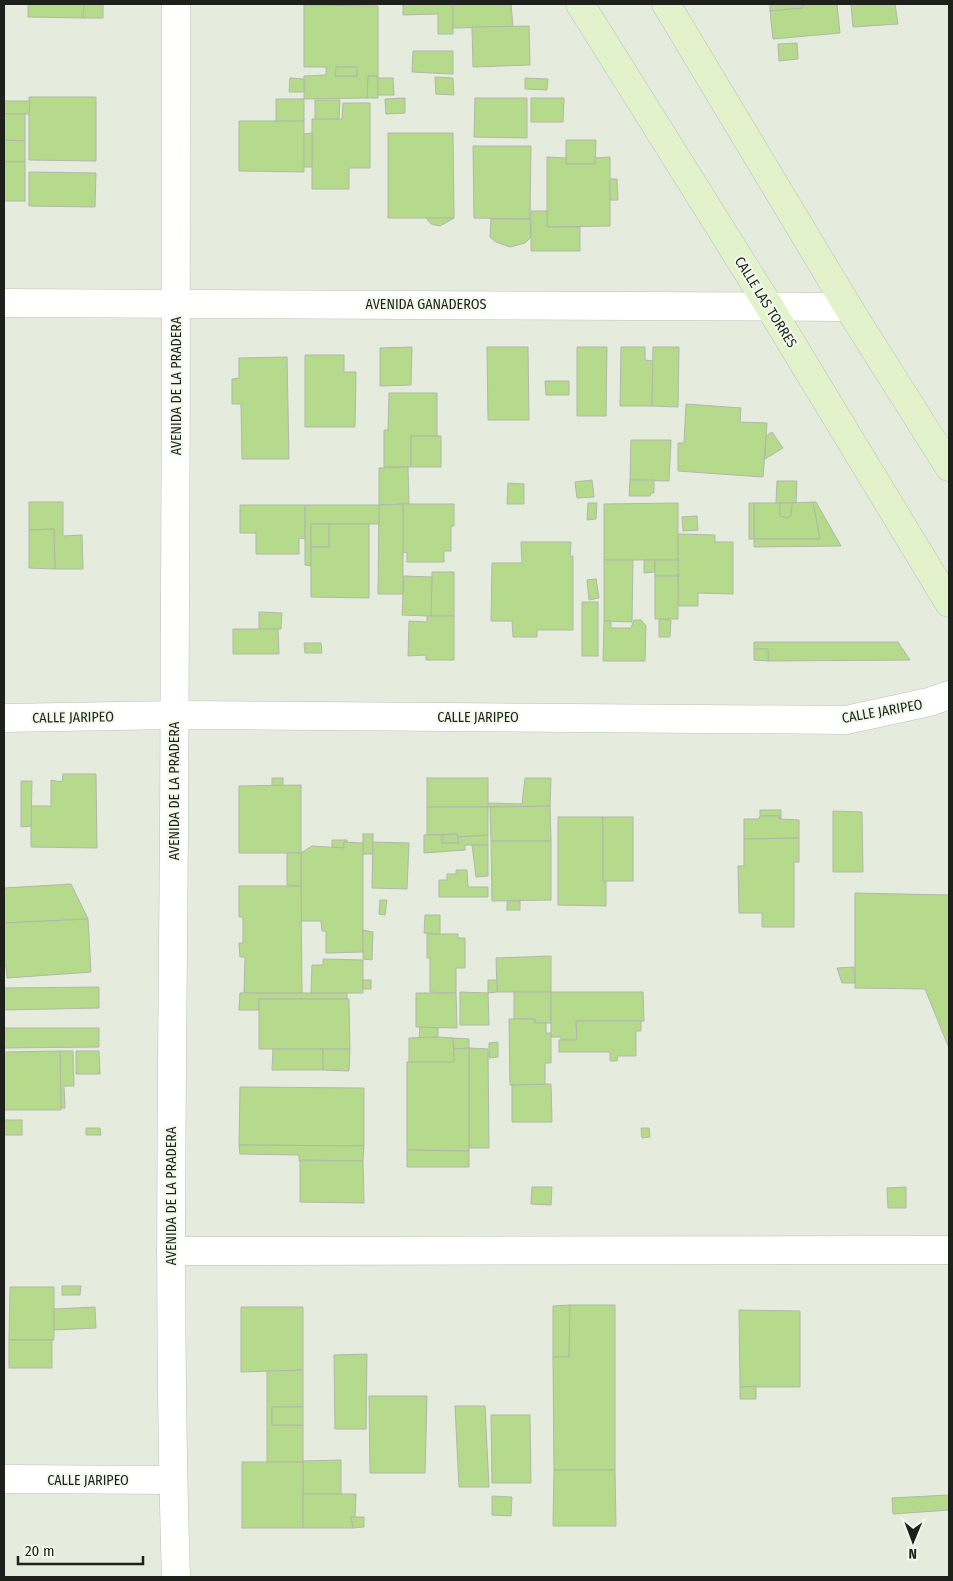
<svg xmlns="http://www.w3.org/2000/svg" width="953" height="1581" font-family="'Fira Sans Condensed',sans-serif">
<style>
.building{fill:#b5da8b;stroke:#b1b8aa;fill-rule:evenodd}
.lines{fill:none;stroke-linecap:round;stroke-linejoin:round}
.street-casing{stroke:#bac1b4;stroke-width:29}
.secondary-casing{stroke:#bac1b4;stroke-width:29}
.street{stroke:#fff;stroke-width:28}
.secondary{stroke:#e2f3cc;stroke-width:28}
.labels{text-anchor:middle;stroke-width:4;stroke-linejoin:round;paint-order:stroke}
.street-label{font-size:14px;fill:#1e201b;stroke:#f2f9eb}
</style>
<rect width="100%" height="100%" fill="#e5ecde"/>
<g class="building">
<polygon points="28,4 84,4 83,18 28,17"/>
<polygon points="84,4 103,4 103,18 83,18"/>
<polygon points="403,4 453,4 453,34 438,34 438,14 403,15"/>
<polygon points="453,4 511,4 513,27 453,28"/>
<polygon points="770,4 811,4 803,5 803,8 770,11"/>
<polygon points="811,4 837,4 840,33 773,39 770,11 803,8 803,5"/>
<polygon points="851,4 895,4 898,24 853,27"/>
<path d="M304 5 378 6V76H368L367 98 304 99V76L326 75V67H304ZM336 67H357V76H335Z"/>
<polygon points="529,26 530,65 473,67 472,27"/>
<polygon points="797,43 798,59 779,61 778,44"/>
<polygon points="413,51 453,51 453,74 412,72"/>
<polygon points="336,67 357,67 357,76 335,76"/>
<polygon points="368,76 378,76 378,98 367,98"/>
<polygon points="435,77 453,78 454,95 436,94"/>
<polygon points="290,78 304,79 304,92 289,92"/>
<polygon points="378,78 393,78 394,95 378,95"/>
<polygon points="525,78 548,79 547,90 525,89"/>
<polygon points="29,97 96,97 96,161 29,160"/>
<polygon points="405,98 405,113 386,114 385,99"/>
<polygon points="475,98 527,98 527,138 474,137"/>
<polygon points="531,98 564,98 563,122 531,122"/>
<polygon points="276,99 304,99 304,121 276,122"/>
<polygon points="315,100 340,100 339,119 315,120"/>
<polygon points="4,101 30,101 29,114 4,114"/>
<polygon points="343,103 370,103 370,168 349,168 349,189 312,189 312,119 342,119"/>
<polygon points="4,114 25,114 25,141 4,140"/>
<polygon points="239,121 304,121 304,172 239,171"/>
<polygon points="312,133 312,167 304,167 304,134"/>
<polygon points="388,133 453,133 454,218 388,218"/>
<polygon points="4,140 25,141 25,162 4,162"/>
<polygon points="566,140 596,140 595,164 566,164"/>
<polygon points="473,146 531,146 530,219 474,218"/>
<polygon points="547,157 566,158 566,164 595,164 595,158 610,157 610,226 547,227"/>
<rect x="4" y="162" width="21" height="39"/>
<polygon points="29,172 96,173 95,207 29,206"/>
<polygon points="610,179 617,179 618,200 610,200"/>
<polygon points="531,211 547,211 547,227 580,227 580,251 531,251"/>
<polygon points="426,218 454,218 440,226 431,224"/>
<polygon points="491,219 530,219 531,237 525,243 510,247 496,242 490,237"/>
<polygon points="412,347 411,385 380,386 380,348"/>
<polygon points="487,347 528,347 529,420 488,420"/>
<polygon points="577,347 607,347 606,416 577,416"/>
<polygon points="621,347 645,347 645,360 653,361 652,406 620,406"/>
<polygon points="653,347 679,347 678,407 652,406"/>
<polygon points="305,355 344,355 344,372 356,372 355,427 305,427"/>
<polygon points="287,357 289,459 242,459 241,404 232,404 232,379 239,378 239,358"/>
<polygon points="545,381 569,381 569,395 546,395"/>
<polygon points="389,393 437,393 437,436 411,436 411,467 384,467 384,430 388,430"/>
<polygon points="686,404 741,408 740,422 767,423 763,477 678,471 678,443 684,443"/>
<polygon points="772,432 783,448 765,459 766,436"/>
<rect x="411" y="436" width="30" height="31"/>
<polygon points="631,440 671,440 669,481 630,480"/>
<polygon points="408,467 409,504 379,505 379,468"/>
<polygon points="592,480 594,497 577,498 575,482"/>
<polygon points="630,480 654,480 654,493 651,493 650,496 629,496"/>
<polygon points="777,481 797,481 796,503 776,503"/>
<polygon points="508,483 524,484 524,504 507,504"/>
<polygon points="29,502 63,502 63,536 82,535 83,569 55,569 54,529 29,530"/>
<polygon points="813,502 820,539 754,539 754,503 780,503 780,516 788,518 791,514 792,503"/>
<polygon points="813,502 816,502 841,546 754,547 754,539 820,539"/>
<polygon points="588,503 597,503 596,519 587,520"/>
<polygon points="678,503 678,560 604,560 604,504"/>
<rect x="749" y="503" width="5" height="36"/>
<polygon points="780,503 792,503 791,514 788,518 780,516"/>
<polygon points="403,504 454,504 454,526 451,526 451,551 444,551 444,562 407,562 407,552 403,553"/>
<polygon points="403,504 403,594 378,594 379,505"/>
<polygon points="240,505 305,505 305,539 299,538 299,554 256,554 256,533 240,533"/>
<polygon points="305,505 379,505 379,524 311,524 311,566 305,565"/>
<polygon points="697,516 698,530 683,531 682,517"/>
<rect x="311" y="524" width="18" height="23"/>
<polygon points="329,524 369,524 369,598 311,597 311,547 329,547"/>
<polygon points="54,529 55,569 29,568 29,530"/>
<polygon points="678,534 715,535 715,542 733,542 733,594 698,593 698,606 678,606"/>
<polygon points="521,542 571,542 570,556 573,556 573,630 537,630 537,637 513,637 512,621 491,621 492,563 522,563"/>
<polygon points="604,560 633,560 632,622 604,621"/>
<polygon points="644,560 655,560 655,572 644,573"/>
<rect x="655" y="560" width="23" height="16"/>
<polygon points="432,572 454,572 454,616 431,616"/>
<polygon points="404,576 432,577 431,616 402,615"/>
<rect x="655" y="576" width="23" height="43"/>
<polygon points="596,579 599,598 589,600 587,580"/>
<rect x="582" y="602" width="16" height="54"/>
<polygon points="259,612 282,613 281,629 259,630"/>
<polygon points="427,616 454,616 454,660 426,660 426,655 408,656 409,621 427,622"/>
<polygon points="659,619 671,620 670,637 659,637"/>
<polygon points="634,620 641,620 646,626 645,661 603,661 604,621 611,621 611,628 631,628"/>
<polygon points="233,629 278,629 279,654 233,654"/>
<polygon points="754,642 898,642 910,660 768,661 768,649 754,649"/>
<polygon points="304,643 321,643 322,653 305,653"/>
<polygon points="754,649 768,649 768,661 754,660"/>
<polygon points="63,774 96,774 97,848 31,847 31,806 51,806 51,780 62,782"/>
<rect x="272" y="778" width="11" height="8"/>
<rect x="427" y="778" width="61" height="29"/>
<polygon points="525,778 551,778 550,806 488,807 488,803 522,804"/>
<polygon points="21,781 32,781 31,826 21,827"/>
<polygon points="301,785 301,853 239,853 239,786"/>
<polygon points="550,806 551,841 491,841 490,807"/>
<polygon points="427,807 488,807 488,835 458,837 457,834 427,835"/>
<polygon points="760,810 781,810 781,819 779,819 779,816 760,816"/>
<polygon points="833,811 862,812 863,872 833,872"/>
<polygon points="760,816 779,816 779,819 799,820 799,838 744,839 744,819 759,819"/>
<polygon points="558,817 603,817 603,881 606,881 606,906 558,905"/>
<rect x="603" y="817" width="30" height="64"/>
<rect x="363" y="834" width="10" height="20"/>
<polygon points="457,834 459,843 442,843 442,835"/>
<polygon points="424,835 442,835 442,843 459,843 458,837 488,835 488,845 465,845 465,850 424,853"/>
<polygon points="799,838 799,862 794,862 794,927 762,927 762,913 739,913 738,866 744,866 744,839"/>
<polygon points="332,840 347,840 347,842 344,842 344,848 332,847"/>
<polygon points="491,841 551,841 551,900 492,901"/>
<polygon points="344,842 363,843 363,952 326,953 326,931 322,931 321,921 301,921 301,853 312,846 344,848"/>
<polygon points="373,842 409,843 407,889 372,888"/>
<polygon points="472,845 488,845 488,876 476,877"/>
<polygon points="287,853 301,853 301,886 287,885"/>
<polygon points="456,870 467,870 468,887 488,887 488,897 439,897 439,880 447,880 447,874 456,874"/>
<polygon points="71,884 88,919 4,923 4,888"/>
<polygon points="239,886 301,886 302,993 244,993 245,957 240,957 239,943 243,943 243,917 239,917"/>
<polygon points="855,893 949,895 949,1048 925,989 855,988"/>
<polygon points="380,900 387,900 385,915 379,914"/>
<rect x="507" y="901" width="13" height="9"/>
<polygon points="425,915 440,915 440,934 424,933"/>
<polygon points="88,919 91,972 7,978 6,966 4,966 4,923"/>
<polygon points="363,930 373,932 372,960 363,959"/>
<polygon points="427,934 458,934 458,938 465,938 465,968 456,968 456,993 430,992 430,958 427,958"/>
<polygon points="551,956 551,992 497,992 496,958"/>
<polygon points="323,959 363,960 363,993 311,993 312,965 323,965"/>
<polygon points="854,967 855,983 842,983 837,968"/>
<rect x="363" y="980" width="8" height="9"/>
<polygon points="488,980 497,980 497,992 488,993"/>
<polygon points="99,987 99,1008 4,1010 4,988"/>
<polygon points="460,992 488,993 489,1025 460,1025"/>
<polygon points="514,992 551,992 551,1023 535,1023 535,1019 514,1019"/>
<polygon points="551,992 643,992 644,1021 576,1021 577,1040 561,1040 561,1037 551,1037"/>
<polygon points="240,993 347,993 347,999 259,999 259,1010 239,1010"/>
<polygon points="416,993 456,993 457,1028 416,1027"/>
<polygon points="259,999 349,999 350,1049 259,1049"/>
<polygon points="509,1019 535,1019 535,1023 546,1023 546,1033 551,1033 551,1063 545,1063 545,1085 510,1085"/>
<polygon points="576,1021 641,1021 641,1031 636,1031 636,1056 618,1056 617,1061 610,1061 610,1052 559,1052 559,1040 577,1040"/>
<polygon points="420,1027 438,1028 438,1037 419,1038"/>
<polygon points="4,1028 99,1028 99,1047 4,1048"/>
<polygon points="438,1037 453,1038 454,1062 409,1062 409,1038"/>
<polygon points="453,1038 469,1039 469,1048 454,1049"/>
<polygon points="498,1042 498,1057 489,1058 489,1043"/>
<polygon points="469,1048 488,1049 489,1148 469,1148"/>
<polygon points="469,1048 469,1151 407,1150 407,1062 454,1062 454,1049"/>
<polygon points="273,1049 323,1049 323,1070 272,1070"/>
<polygon points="323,1049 350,1049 349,1071 323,1070"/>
<polygon points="60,1051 73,1051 74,1086 64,1086 65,1108 61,1108"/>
<polygon points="60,1051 61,1110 4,1110 4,1052"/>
<polygon points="76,1051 99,1051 100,1074 76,1074"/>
<polygon points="551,1084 552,1122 512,1122 512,1085"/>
<polygon points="240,1087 364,1088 364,1146 239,1145"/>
<rect x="4" y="1120" width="18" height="15"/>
<polygon points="86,1128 100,1128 101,1135 86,1135"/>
<polygon points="641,1128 649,1128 650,1137 642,1138"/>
<polygon points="239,1145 364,1146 363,1161 299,1161 299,1155 240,1154"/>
<polygon points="407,1150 469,1151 469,1167 407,1167"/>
<polygon points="300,1160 363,1161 364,1203 300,1202"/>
<polygon points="532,1187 552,1187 551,1205 531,1204"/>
<polygon points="906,1187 906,1208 888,1208 887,1188"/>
<polygon points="62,1286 81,1286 80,1295 62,1295"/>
<polygon points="10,1287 54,1287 54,1340 9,1340"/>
<polygon points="570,1305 569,1357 553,1357 553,1306"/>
<polygon points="570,1305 615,1305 615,1470 554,1470 553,1357 569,1357"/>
<polygon points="95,1307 96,1328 54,1330 54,1309"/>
<polygon points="241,1307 303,1307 303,1370 241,1372"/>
<polygon points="739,1310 800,1311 800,1387 740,1387"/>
<rect x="9" y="1340" width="43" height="28"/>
<polygon points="367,1354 366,1429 335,1429 334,1355"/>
<polygon points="303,1370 303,1407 272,1407 272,1425 303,1425 303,1462 267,1462 267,1371"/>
<polygon points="756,1386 756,1399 740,1399 740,1387"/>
<polygon points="369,1396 427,1396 425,1473 370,1473"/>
<polygon points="455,1406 485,1406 489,1487 459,1487"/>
<rect x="272" y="1407" width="31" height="18"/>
<polygon points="491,1415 530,1415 531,1483 492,1483"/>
<polygon points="341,1460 341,1494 303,1494 303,1461"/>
<rect x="242" y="1462" width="61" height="66"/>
<polygon points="554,1470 615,1470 616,1526 553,1526"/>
<polygon points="303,1494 356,1494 355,1517 351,1517 353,1528 303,1528"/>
<polygon points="949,1495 949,1510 893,1514 892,1498"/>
<polygon points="492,1496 512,1497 511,1516 492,1515"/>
<polygon points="351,1517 364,1517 364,1527 353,1528"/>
</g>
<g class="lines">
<g class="street-casing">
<g id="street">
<path d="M176 4C176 281 176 557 174 834 172 1082 168 1330 176 1577"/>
<polyline points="4,303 848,307"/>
<polyline points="4,718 175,715 846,720 929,702 949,695"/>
<polyline points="171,1251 949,1250"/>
<polyline points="4,1479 173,1480"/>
</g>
</g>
<g class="secondary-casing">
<g id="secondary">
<polyline points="580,4 769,306 949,603"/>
<polyline points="666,4 848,307 949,467"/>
</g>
</g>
<use href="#street" class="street"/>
<use href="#secondary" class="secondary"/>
</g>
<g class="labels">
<g class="street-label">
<text transform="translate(766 302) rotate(58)" y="5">CALLE LAS TORRES</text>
<text x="426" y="309">AVENIDA GANADEROS</text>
<text transform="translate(176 386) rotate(-90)" y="5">AVENIDA DE LA PRADERA</text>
<text transform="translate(882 711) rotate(-10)" y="5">CALLE JARIPEO</text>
<text transform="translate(73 717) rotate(-1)" y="5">CALLE JARIPEO</text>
<text x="478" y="722">CALLE JARIPEO</text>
<text transform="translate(174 791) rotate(-90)" y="5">AVENIDA DE LA PRADERA</text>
<text transform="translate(171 1196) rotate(-90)" y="5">AVENIDA DE LA PRADERA</text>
<text x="88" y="1485">CALLE JARIPEO</text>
</g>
</g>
<rect width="953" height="1581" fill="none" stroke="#1e201b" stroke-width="10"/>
<g transform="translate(913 1541) rotate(181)" stroke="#f2f9eb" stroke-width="4" paint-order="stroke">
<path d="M0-4L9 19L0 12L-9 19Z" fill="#1e201b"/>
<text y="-8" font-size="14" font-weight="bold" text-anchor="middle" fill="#1e201b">N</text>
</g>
<path d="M18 1556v8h125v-8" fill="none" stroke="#1e201b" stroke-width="2.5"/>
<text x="25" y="1556" font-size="15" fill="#1e201b" stroke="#f2f9eb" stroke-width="4" paint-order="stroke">20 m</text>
</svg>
